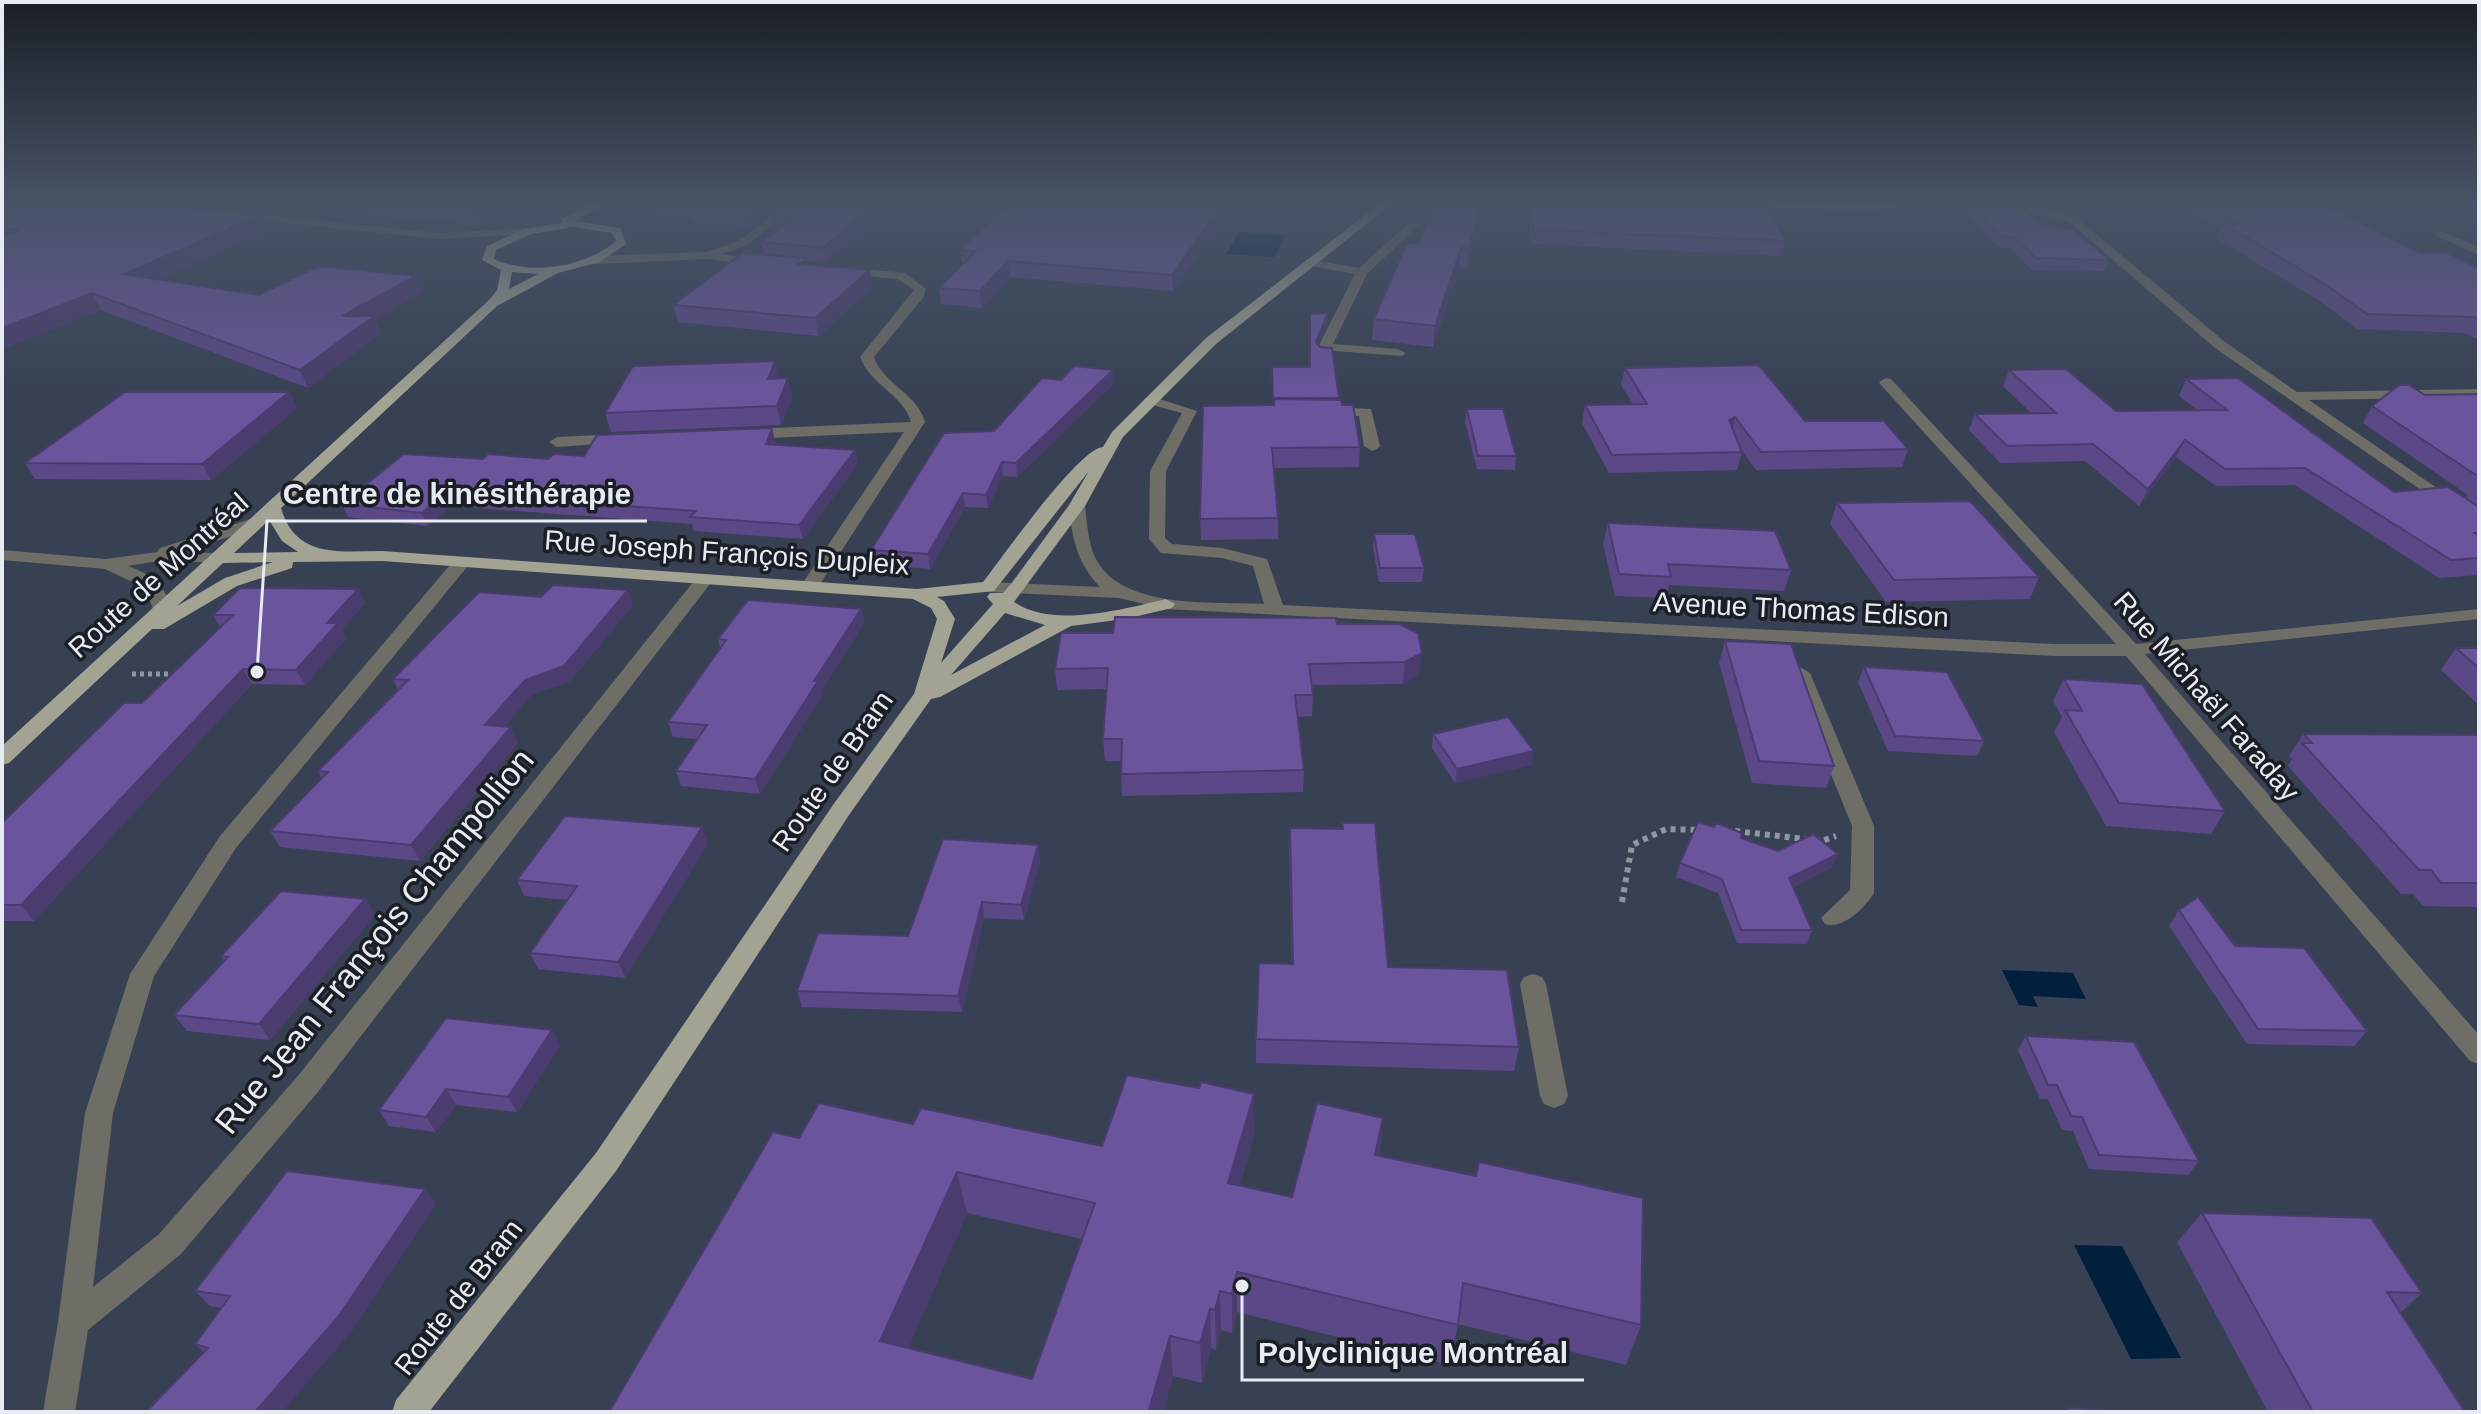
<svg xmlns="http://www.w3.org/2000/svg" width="2481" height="1414" font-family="Arial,sans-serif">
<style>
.built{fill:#384154}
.water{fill:#01203d}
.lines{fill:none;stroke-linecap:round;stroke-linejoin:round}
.path-far1{stroke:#9096a1;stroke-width:5;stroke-dasharray:4 4;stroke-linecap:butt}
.path{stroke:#9096a1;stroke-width:6;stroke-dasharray:5 5;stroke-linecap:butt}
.minor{fill:#6e6d66;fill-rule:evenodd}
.major{fill:#a3a393;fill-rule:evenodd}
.wall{fill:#5b4987;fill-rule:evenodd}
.shaded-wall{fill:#4a3c6e}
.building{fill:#6a559d;stroke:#4a3c6e;stroke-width:2;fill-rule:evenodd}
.labels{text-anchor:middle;stroke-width:7;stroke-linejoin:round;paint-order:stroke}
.street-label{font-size:28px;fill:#e7ebf4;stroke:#1b1e24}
.near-street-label{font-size:34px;fill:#e7ebf4;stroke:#1b1e24}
.leader{fill:none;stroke:#e7ebf4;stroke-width:3}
.callout-dot{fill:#e7ebf4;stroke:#1b1e24;stroke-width:3}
.callout-label{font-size:30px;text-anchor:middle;font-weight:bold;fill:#e7ebf4;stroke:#1b1e24;stroke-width:7;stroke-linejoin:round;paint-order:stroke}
</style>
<rect width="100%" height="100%" fill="#303744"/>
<rect class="built" x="2" y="202" width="2477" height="1210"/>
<g class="water">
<polygon points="1239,232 1286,235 1274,257 1226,254"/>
<polygon points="2002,970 2073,973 2086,999 2033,996 2038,1007 2019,1005"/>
<polygon points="2074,1245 2122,1246 2181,1358 2131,1359"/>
</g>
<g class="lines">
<polyline class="path-far1" points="132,674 168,674"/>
<g class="path">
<polyline points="1735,831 1822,841 1836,836"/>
<polyline points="1622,902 1632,845 1666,829 1701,830"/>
</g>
<g class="minor">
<polygon points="210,202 225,202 200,214 191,212"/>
<polygon points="790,202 802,202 747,245 722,254 762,260 762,266 707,259 595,264 589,260 595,256 706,252 739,241"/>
<polygon points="1925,202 2014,202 2077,218 2225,342 2297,392 2479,389 2479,397 2309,400 2479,517 2479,530 2215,348 2069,222 2011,208 1927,208 1922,205"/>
<polygon points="237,213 441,233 528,228 534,231 528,234 441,239 233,218 233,214"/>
<polygon points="1409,223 1419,225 1367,274 1333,344 1398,349 1405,353 1403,356 1320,350 1318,347 1355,274 1306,265 1306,259 1359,268"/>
<polygon points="2436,232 2444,232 2479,247 2479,255 2436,236"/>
<path d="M845 267 905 273 926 289 923 298 874 357C884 385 917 393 925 422L818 587 809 592 800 587 904 432 748 439 740 434 748 429 911 422C903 394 870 385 860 357L914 290 898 279 841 274 839 271Z"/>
<path d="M1886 378 1891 379 2136 644 2479 609V619L2145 654 2479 1035V1064L2470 1061 2126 656H2054L1166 609 1119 598 988 592 979 587 988 582 1100 587C1077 563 1072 539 1069 506L1077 501 1085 506C1087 522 1088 540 1094 555 1118 611 1214 601 1264 604L1253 566 1222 558 1161 553 1149 539 1150 471 1182 413 1145 403 1143 400 1150 396 1197 411 1166 471 1165 538 1172 544 1222 548 1267 559 1283 605 2054 644H2116L1881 385 1879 382Z"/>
<polygon points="1330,407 1371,409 1380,446 1377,449 1372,451 1364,446 1359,416 1325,414 1325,408"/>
<polygon points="620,434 628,439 625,442 557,447 549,442 557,437"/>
<path d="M257 517 265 522 263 526 182 552 214 553 223 558 220 562H152L128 566C151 574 166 585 171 609L162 614 153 609 145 588 105 569 2 560V550L106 559 157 552 160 548Z"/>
<polygon points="461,558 467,559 470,563 467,567 236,848 154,976 113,1113 93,1287 159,1234 297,1077 698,576 710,576 713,580 317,1093 181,1254 88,1330 75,1412 43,1412 58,1322 85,1113 130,974 220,836 455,559"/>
<path d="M1800 667 1810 673 1874 826V893C1865 908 1842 930 1825 924L1821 918 1850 890 1852 826 1790 673Z"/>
<polygon points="1533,974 1542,977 1546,984 1568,1096 1564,1104 1554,1108 1544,1104 1540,1096 1520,984 1524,977"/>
</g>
<g class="major">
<path d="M595 202H609L575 221 620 228 626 244 600 262 558 273 497 306 281 508C296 559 339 551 382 551L917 589 983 582C1001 559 1079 448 1103 447L1112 432 1206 338 1382 202H1394L1216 344 1123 437 1085 506 1014 602C1052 629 1124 609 1166 599L1175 604 1172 608 1125 619 1071 626 940 697 931 699 849 815 616 1171 429 1412H392L396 1400 596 1153 833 805 914 694 937 619 931 608 913 599 382 561 293 562 292 568 237 586 164 629H152L9 763 2 765V746L489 300 497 290 501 270 482 260 487 246 524 229 561 223 562 219ZM574 227 612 233 616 241C586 267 530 276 494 259L496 250 531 234ZM512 272 538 274 509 289ZM1089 471 1069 505 1011 584 1003 593H990L987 597 993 604 941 663 955 619 944 601 937 597 994 591ZM269 520 282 541 298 552 234 553ZM273 562 225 578 177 606 223 563ZM1005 613 1045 625 951 675Z"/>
<polygon points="1697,202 1941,202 1867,210 1702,205"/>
</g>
</g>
<g class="wall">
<polygon points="2,202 150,205 268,230 157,280 259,295 423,292 375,319 381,333 308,388 101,310 2,349"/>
<polygon points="360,202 523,202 480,225 365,214"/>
<polygon points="649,202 785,202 751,228 691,223 689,217 652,214"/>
<polygon points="787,202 897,202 825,262 807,260 808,265 870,270 873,287 819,336 678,322 673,305 764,254 761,242 778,230 772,229 769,216"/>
<polygon points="1010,202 1274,202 1274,215 1230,207 1173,291 1010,277 982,308 941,304 939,288 962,265 960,250"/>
<polygon points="1484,202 1467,268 1459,267 1433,347 1372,340 1374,319 1419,244"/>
<polygon points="1528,202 1766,202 1785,241 1781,256 1531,244"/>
<polygon points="2171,202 2320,202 2420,253 2479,269 2479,340 2465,333 2358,329 2320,301 2216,238 2220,229"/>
<polygon points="1971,205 2043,227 2109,260 2104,271 2032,270 2010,248 1998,247 1968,216"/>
<polygon points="1310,314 1328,319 1317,344 1320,347 1332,348 1339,400 1360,447 1359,467 1274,468 1278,518 1278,539 1201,540 1200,519 1274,405 1272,367 1309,367"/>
<polygon points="1625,368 1805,421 1908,449 1902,467 1756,470 1740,448 1742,452 1737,470 1609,473 1582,423 1585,405 1633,404 1621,385"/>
<polygon points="2009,370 2116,411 2197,410 2179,396 2186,379 2394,492 2466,498 2468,495 2363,423 2372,406 2425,395 2479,394 2479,575 2439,578 2295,485 2216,486 2176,457 2139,506 2085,461 2000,463 1969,430 1975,414 2031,413 2003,386"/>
<polygon points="1061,380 1114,383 1017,477 1003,476 988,508 965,507 930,569 873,564 871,550"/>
<polygon points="289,392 297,408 211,480 35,479 25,463"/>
<polygon points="792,397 781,425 611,432 605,413"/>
<polygon points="1467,409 1516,456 1515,470 1477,469 1465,422"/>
<polygon points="772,428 775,441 774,444 855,450 858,463 803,539 694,531 692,524 451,506 428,526 348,517 342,504 483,459 548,459 584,456"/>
<polygon points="1837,503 2039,577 2030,599 1886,602 1830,524"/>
<polygon points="1608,523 1791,570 1784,591 1669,585 1666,598 1615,596 1603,544"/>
<polygon points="1374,534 1424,568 1422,582 1379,582 1373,548"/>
<polygon points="365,603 342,629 346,638 305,685 252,684 34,921 2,921 2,823 142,703 220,627 213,615"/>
<polygon points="633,605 570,681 531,695 504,727 518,743 420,861 280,847 270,831 322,778 318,771 398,690 393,679"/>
<polygon points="861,609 864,623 821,692 822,696 760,794 681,786 676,771 697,739 673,737 668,722 720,647 718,639"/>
<polygon points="1337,624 1399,624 1419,674 1403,684 1312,685 1313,695 1312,716 1297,717 1304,770 1303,792 1122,796 1121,774 1121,761 1105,761 1103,739 1106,689 1057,690 1055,669 1113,633"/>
<polygon points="1725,641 1834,766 1826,788 1752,783 1719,663"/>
<polygon points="2456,648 2479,648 2479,705 2441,670"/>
<polygon points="1864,667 1984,741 1977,756 1888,751 1858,682"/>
<polygon points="2064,679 2225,811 2211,834 2106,826 2054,732 2062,717 2053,701"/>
<polygon points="1433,734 1534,751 1531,765 1455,783 1432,748"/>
<polygon points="2303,734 2479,735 2479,907 2423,906 2413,894 2401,894 2288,766 2292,759 2289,756"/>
<polygon points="1290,828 1388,967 1519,1047 1514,1071 1256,1063 1256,1039 1292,964 1289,851"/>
<polygon points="1741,838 1778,851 1832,867 1793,887 1812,930 1807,944 1737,943 1718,893 1676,877 1680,863"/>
<polygon points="708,843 625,978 538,969 530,953 567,900 524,896 517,880"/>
<polygon points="1038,845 1040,860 1024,920 984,918 962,1012 802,1007 797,991 908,936"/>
<polygon points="365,899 375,915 270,1040 187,1031 174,1015 224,961 221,956"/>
<polygon points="2179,910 2235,946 2367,1031 2354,1046 2247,1044 2169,926"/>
<polygon points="552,1030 560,1046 517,1112 456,1105 436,1132 389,1126 379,1110"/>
<polygon points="2026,1036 2199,1161 2188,1175 2089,1169 2073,1131 2062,1130 2048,1099 2040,1099 2018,1050"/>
<path d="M1199 1088 1254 1094V1135L1240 1185 1292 1197 1383 1118 1379 1156 1641 1325 1626 1365 1458 1324 1450 1365 1237 1312 1232 1333 1221 1330 1216 1350 1211 1348 1202 1383 1173 1376 1163 1412H609L799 1138 913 1124 1102 1146ZM967 1213 1082 1239 1032 1379 908 1348Z"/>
<polygon points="436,1204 351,1332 204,1352 195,1344 222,1308 210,1306 195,1291"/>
<polygon points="2202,1213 2422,1293 2400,1313 2465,1412 2268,1412 2177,1242"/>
</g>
<g class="shaded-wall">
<polygon points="488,202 523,202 480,225 474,209"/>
<polygon points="764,202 785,202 751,228 748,214"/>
<polygon points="878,202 897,202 825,262 823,248"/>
<polygon points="1223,202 1230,202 1230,207 1173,291 1172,275"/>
<polygon points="1481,202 1484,202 1467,268 1469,248"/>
<polygon points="261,215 268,230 133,291 124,274"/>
<polygon points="1461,248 1459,267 1433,347 1435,326"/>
<polygon points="807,258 810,275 799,264"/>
<polygon points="1008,261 1010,277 982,308 980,291"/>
<polygon points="870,270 873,287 819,336 815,318"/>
<polygon points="416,276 423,292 375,319 381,333 308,388 300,370 342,316"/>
<polygon points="92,293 101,310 2,349 2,328"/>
<polygon points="1328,313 1328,319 1316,349 1316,342"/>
<polygon points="775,361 779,380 768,379"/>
<polygon points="1113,370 1114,383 1017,477 1016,463"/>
<polygon points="788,378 792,397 781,425 777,406"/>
<polygon points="289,392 297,408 211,480 202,464"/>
<polygon points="1735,417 1731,435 1729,420"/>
<polygon points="772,428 775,441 769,457 766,444"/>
<polygon points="2185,440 2176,457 2139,506 2148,489"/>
<polygon points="855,450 858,463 803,539 799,525"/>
<polygon points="1002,462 1003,476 988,508 986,495"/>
<polygon points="445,493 451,506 428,526 422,513"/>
<polygon points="963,493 965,507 930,569 928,554"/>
<polygon points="358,589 365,603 342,629 346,638 305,685 296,670 327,623"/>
<polygon points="628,590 633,605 570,681 531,695 492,741 485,725 525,680"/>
<polygon points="861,609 864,623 821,692 822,696 760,794 755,779 814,681"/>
<polygon points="1422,653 1419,674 1403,684 1405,662"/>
<polygon points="243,669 252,684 34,921 21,905"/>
<polygon points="511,727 518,743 420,861 411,845"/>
<polygon points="1534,751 1531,765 1455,783 1457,769"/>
<polygon points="702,827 708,843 625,978 618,962"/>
<polygon points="1038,845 1040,860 1024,920 1021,905"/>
<polygon points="1838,854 1832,867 1784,891 1789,878"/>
<polygon points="365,899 375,915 270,1040 259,1024"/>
<polygon points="982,902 984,918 962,1012 958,996"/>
<polygon points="552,1030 560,1046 517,1112 508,1097"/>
<polygon points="446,1089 456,1105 436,1132 426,1117"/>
<polygon points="1254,1094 1254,1135 1229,1224 1228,1183"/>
<polygon points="1383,1118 1378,1159 1375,1155"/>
<polygon points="957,1172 967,1213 894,1380 880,1341"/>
<polygon points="425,1189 436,1204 351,1332 282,1412 255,1412"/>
<polygon points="1237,1272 1237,1312 1232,1333 1232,1294"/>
<polygon points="1220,1291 1221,1330 1216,1350 1215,1310"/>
<polygon points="1210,1309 1211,1348 1202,1383 1200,1343"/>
<polygon points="1170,1336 1173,1376 1163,1412 1149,1412"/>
</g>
<g class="building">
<polygon points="2,202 147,202 142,204 261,215 124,274 259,295 319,266 416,276 342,316 374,316 300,370 92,293 2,328 2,236 19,230 2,228"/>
<polygon points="395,202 488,202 474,209"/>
<polygon points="671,202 764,202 748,214 687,209 696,204"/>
<polygon points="787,202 878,202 823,248 761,242 794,218 769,216"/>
<polygon points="1010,202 1223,202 1172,275 1008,261 980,291 939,288 976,251 960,250"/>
<polygon points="1435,202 1481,202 1469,248 1461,248 1435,326 1374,319 1407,243 1419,244"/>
<polygon points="1531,202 1766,202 1785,241 1533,230"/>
<polygon points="2202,202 2320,202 2420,253 2445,252 2479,269 2479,319 2474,317 2367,314 2328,286 2223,223 2244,224"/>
<polygon points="1971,205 2021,206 2043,227 2073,228 2109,260 2036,258 2014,237 2002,237"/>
<polygon points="743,253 807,258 799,264 870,270 815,318 673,305"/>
<polygon points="1328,313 1316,342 1320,347 1332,348 1339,398 1273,398 1272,367 1310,367 1310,314"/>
<polygon points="775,361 768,379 788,378 777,406 605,413 633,366"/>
<polygon points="1759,365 1805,421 1884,421 1908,449 1761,452 1735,417 1729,420 1742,452 1612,455 1585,405 1647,404 1625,368"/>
<polygon points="1074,366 1113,370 1016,463 1002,462 986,495 963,493 928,554 871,550 944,433 994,431 1042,378 1061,380"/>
<polygon points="2066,369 2116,411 2227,410 2186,379 2238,378 2394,492 2448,487 2479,507 2479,533 2475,533 2479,536 2479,558 2451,560 2305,468 2225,469 2185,440 2148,489 2093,444 2007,446 1975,414 2056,413 2009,370"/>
<polygon points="2399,385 2409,385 2425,395 2479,394 2479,477 2372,406"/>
<polygon points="125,392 289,392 202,464 25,463"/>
<polygon points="1274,399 1341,400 1342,405 1353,405 1360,447 1272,448 1278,518 1200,519 1203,406 1274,405"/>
<polygon points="1467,409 1503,409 1516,456 1478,456"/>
<polygon points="772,428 766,444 855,450 799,525 690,517 696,511 445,493 422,513 342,504 404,454 483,459 488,454 548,459 554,454 584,456 597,435"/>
<polygon points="1970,501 2039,577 1894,580 1837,503"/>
<polygon points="1608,523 1775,531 1791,570 1668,564 1671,577 1619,574"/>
<polygon points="1374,534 1415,534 1424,568 1380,568"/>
<polygon points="553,585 628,590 564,666 525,680 485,725 511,727 411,845 270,831 328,772 318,771 408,680 393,679 479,592 541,597"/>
<polygon points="240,588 358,589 327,623 338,623 296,670 243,669 21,905 2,905 2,823 124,703 142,703 233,615 213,615"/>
<polygon points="748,600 861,609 814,681 818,681 755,779 676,771 707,725 668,722 726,640 718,639"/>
<polygon points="1115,617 1336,618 1337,624 1399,624 1418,633 1422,653 1405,662 1309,664 1313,695 1295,695 1304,770 1121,774 1122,739 1103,739 1108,668 1055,669 1061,633 1113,633"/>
<polygon points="1725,641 1791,644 1834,766 1759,761"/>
<polygon points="2456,648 2479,648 2479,668"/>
<polygon points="1864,667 1947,672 1984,741 1895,736"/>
<polygon points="2064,679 2142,684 2225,811 2119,803 2065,710 2082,711"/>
<polygon points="1508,717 1534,751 1457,769 1433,734"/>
<polygon points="2303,734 2479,735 2479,883 2441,883 2431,870 2419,870 2302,743 2312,743"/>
<polygon points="565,816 702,827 618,962 530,953 577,886 517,880"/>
<polygon points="1698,822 1714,827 1716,823 1742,833 1741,838 1778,851 1813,834 1838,854 1789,878 1812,930 1741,930 1722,879 1680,863"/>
<polygon points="1342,823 1375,823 1388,967 1507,970 1519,1047 1256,1039 1259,963 1293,964 1290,828 1343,829"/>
<polygon points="943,839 1038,845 1021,905 982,902 958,996 797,991 818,933 908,936"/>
<polygon points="281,891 365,899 259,1024 174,1015 228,957 221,956"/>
<polygon points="2198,897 2235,946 2304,948 2367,1031 2258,1029 2179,910"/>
<polygon points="446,1018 552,1030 508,1097 446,1089 426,1117 379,1110"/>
<polygon points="2026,1036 2134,1042 2199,1161 2099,1155 2082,1117 2071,1116 2057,1085 2048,1085"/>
<path d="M1127 1075 1199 1088 1201 1082 1254 1094 1228 1183 1292 1197 1317 1103 1383 1118 1375 1155 1476 1176 1479 1162 1643 1198 1641 1325 1463 1283 1458 1325 1237 1272 1232 1294 1220 1291 1215 1310 1210 1309 1200 1343 1170 1336 1149 1410 1156 1412H609L773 1132 799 1138 819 1103 913 1124 921 1108 1102 1146ZM957 1172 1095 1203 1032 1379 880 1341Z"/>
<polygon points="287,1171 425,1189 338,1317 255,1412 146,1412 208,1348 195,1344 230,1296 195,1291"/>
<polygon points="2202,1213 2371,1218 2422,1293 2387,1292 2465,1412 2313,1412"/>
<polygon points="2068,1408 2149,1412 2069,1412"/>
</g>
<linearGradient id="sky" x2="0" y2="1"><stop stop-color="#1a1e25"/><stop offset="0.51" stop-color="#485367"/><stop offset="1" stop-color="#485367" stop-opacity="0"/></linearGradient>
<rect width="2481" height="400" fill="url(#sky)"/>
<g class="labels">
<g class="street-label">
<text transform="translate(727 552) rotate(4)" y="10">Rue Joseph François Dupleix</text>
<text transform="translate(158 575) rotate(-42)" y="10">Route de Montréal</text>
<text transform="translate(1801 609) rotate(3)" y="10">Avenue Thomas Edison</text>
<text transform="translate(2207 696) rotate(49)" y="10">Rue Michaël Faraday</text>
<text transform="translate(832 771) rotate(-55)" y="10">Route de Bram</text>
<text transform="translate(458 1297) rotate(-52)" y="10">Route de Bram</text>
</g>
<g class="near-street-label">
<text transform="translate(374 941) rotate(-51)" y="12">Rue Jean François Champollion</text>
</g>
</g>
<path class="leader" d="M257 672L267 521H647M1242 1286L1242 1380H1584"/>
<g class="callout-dot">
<circle cx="257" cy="672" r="8"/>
<circle cx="1242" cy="1286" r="8"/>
</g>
<g class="callout-label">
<text x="457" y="504">Centre de kinésithérapie</text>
<text x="1413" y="1363">Polyclinique Montréal</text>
</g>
<rect width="2481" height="1414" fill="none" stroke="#e7ebf4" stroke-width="8"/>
</svg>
